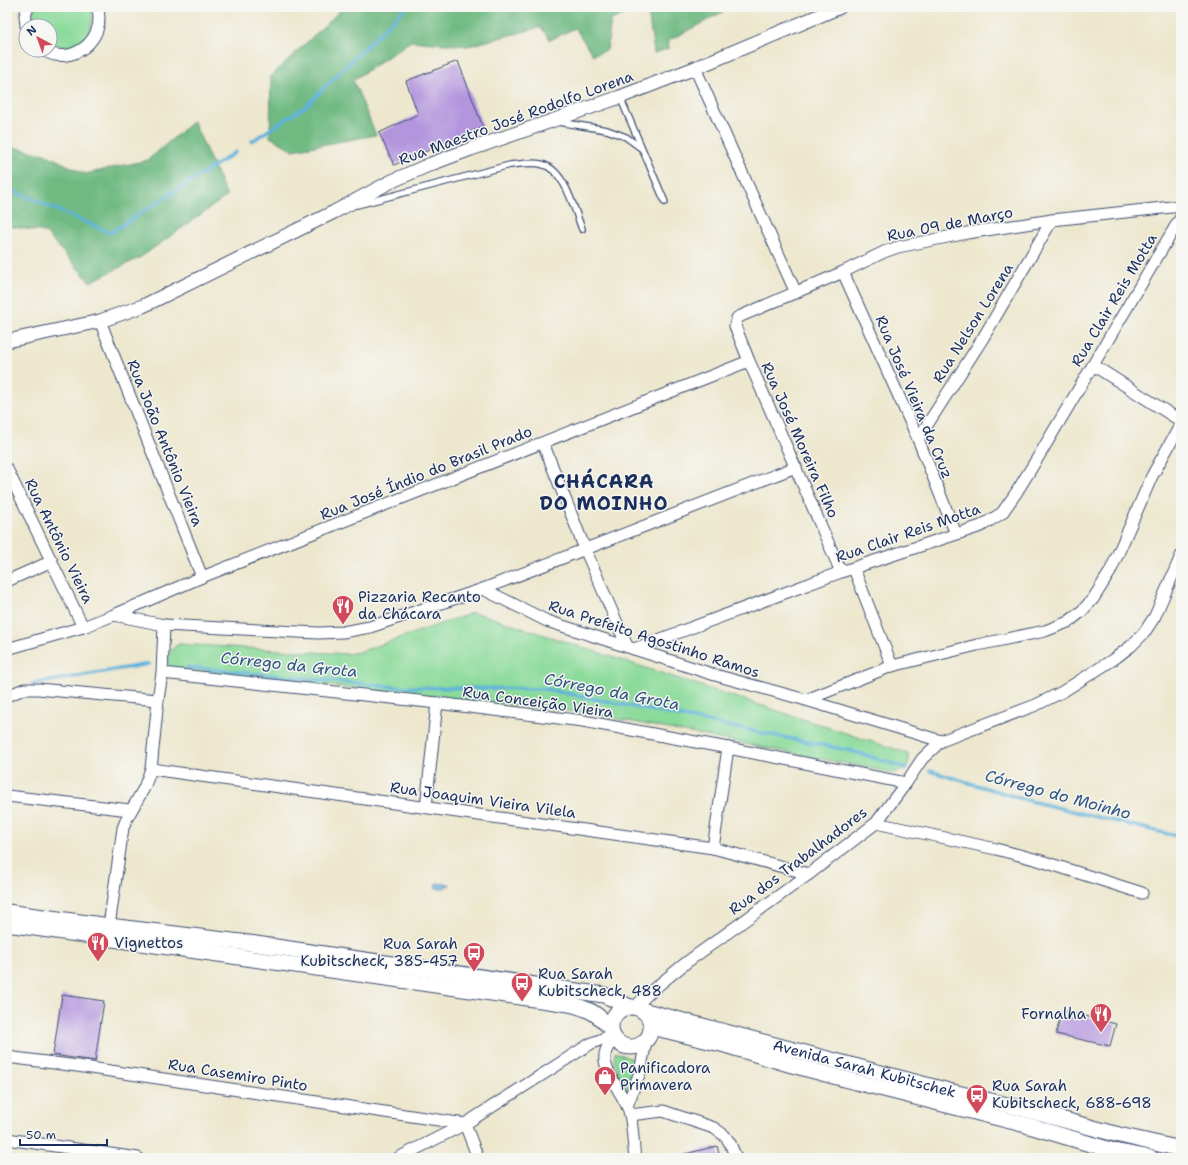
<svg xmlns="http://www.w3.org/2000/svg" width="1188" height="1165" font-family="'Shantell Sans',sans-serif">
<style>
.green{fill:#8ada9a;stroke:#52847c}
.forest{fill:#6fba82;stroke:#457470}
.water{fill:#5eb2da;stroke:#3c709c}
.lines{fill:none;stroke-linecap:round;stroke-linejoin:round}
.stream{stroke:#5eb2da;stroke-width:3.5}
.building{fill:#b395de}
.service-casing{stroke:#3a4b6f;stroke-width:8}
.minor-casing{stroke:#3a4b6f;stroke-width:13}
.tertiary-casing{stroke:#3a4b6f;stroke-width:15}
.secondary-casing{stroke:#3a4b6f;stroke-width:17}
.service{stroke:#fff;stroke-width:5.5}
.minor{stroke:#fff;stroke-width:11}
.tertiary{stroke:#fff;stroke-width:13}
.secondary{stroke:#fff;stroke-width:15}
.labels{text-anchor:middle;stroke-width:3;stroke-linejoin:round;paint-order:stroke}
.street-label{font-size:15px;fill:#1b2f5e;stroke:#f6f6f2}
.poi-label{font-size:15px;fill:#1b2f5e;stroke:#f6f6f2;text-anchor:start}
.water-label{font-size:16px;font-style:italic;fill:#2f5683;stroke:#f6f6f2}
.district-label{font-size:19px;font-weight:bold;letter-spacing:1px;fill:#1b2f5e;stroke:#f6f6f2}
</style>
<rect width="100%" height="100%" fill="#f6f6f2"/>
<filter id="ink" filterUnits="userSpaceOnUse"><feTurbulence type="fractalNoise" baseFrequency=".025" numOctaves="2"/><feDisplacementMap in="SourceGraphic" scale="8" xChannelSelector="R" yChannelSelector="G"/><feConvolveMatrix kernelMatrix="1 2 1 2 8 2 1 2 1" color-interpolation-filters="sRGB"/></filter>
<filter id="wash" filterUnits="userSpaceOnUse"><feTurbulence type="fractalNoise" baseFrequency=".012" numOctaves="4" result="noise"/><feDisplacementMap in="SourceGraphic" scale="16" xChannelSelector="R" yChannelSelector="G"/><feGaussianBlur stdDeviation="0.9" result="paint"/><feColorMatrix in="noise" values="0 0 0 0 0 0 0 0 0 0 0 0 0 0 0 0 0 1.4 0 .05"/><feComposite in="paint" operator="in"/></filter>
<g filter="url(#wash)">
<rect width="100%" height="100%" fill="#ede7cd"/>
<g class="green">
<path d="M34 7H92C96 35 78 54 50 44V26H34L32 19Z"/>
<path d="M472 613 480 614 907 753C910 760 909 763 906 769L894 773 587 713 171 669C165 659 168 649 180 644L347 654 359 652Z"/>
<polygon points="615,1052 635,1060 625,1095 614,1060"/>
</g>
<g class="forest">
<polygon points="344,7 732,7 668,41 668,49 654,53 648,11 635,11 611,20 607,50 593,55 575,28 550,40 541,27 468,46 411,41 353,80 376,135 293,150 270,137 271,76"/>
<polygon points="193,121 227,196 141,257 90,282 45,232 7,226 7,146 45,154 85,174 148,160"/>
</g>
<polygon class="water" points="436,883 450,884 449,886 445,886 445,888 441,889 435,888"/>
<g class="lines">
<g class="stream">
<polyline points="252,141 306,106 406,7"/>
<polyline points="7,188 110,233 236,152"/>
<polyline points="187,667 395,687 545,689 852,751 907,768"/>
<polyline points="32,684 149,664"/>
<polyline points="930,771 1026,800 1181,837"/>
</g>
</g>
<g id="blocks">
<g class="building">
<polygon points="458,61 483,127 394,165 379,133 418,114 406,81"/>
<polygon points="62,995 104,1001 95,1061 53,1055"/>
<polygon points="1062,1010 1116,1024 1110,1046 1056,1034"/>
<polygon points="717,1146 720,1158 681,1158 681,1155"/>
</g>
</g>
</g>
<g filter="url(#ink)">
<use href="#blocks" fill-opacity="0" stroke="#3a4b6f" stroke-width="1"/>
<g class="lines">
<g class="service-casing">
<g id="service">
<polyline points="620,97 665,202"/>
<polyline points="559,122 607,130 626,137 641,148"/>
<path d="M357 205 510 165C520 164 531 162 541 164 565 169 574 209 582 229"/>
</g>
</g>
<g class="minor-casing">
<g id="minor">
<polyline points="26,26 25,16 28,7"/>
<path d="M43 50C71 68 108 39 97 7"/>
<polyline points="695,68 796,293"/>
<polyline points="843,272 918,439 956,534"/>
<polyline points="100,321 202,577"/>
<polyline points="1093,365 1181,421"/>
<polyline points="918,439 983,338 1052,220"/>
<polyline points="543,443 585,549 627,646"/>
<polyline points="7,469 83,627"/>
<polyline points="854,569 892,666"/>
<polyline points="841,572 749,361 735,326 737,318 741,316 843,272 884,252 898,247 967,233 1052,220 1181,206"/>
<polyline points="7,581 52,561"/>
<polyline points="483,589 547,621 715,675 806,700 941,741"/>
<polyline points="114,615 164,625 318,633 343,632 370,627 483,589 796,467"/>
<polyline points="7,649 83,627 114,615 202,577 749,361"/>
<polyline points="634,649 841,572 981,526 1002,513 1016,493 1040,454 1181,217"/>
<polyline points="162,673 437,703 583,721 728,748 906,783"/>
<polyline points="7,696 24,689 38,689 158,700"/>
<polyline points="806,700 892,666 977,645 1045,631 1068,622 1081,612 1093,599 1110,572 1152,476 1181,424"/>
<polyline points="151,769 713,848 809,874"/>
<polyline points="7,796 130,810"/>
<polyline points="426,807 437,703"/>
<polyline points="876,823 996,849 1038,860 1142,893"/>
<polyline points="713,848 728,748"/>
<polyline points="109,926 123,828 127,818 144,788 151,769 158,700 162,673 164,625"/>
<polyline points="635,1007 650,992 687,962 809,874 876,823 906,783 922,759 941,741 1036,705 1062,692 1114,659 1131,646 1144,633 1155,616 1181,556"/>
<path d="M615 1039C587 1060 625 1091 630 1114 633 1128 633 1144 635 1158"/>
<polyline points="7,1057 77,1066 465,1124"/>
<polyline points="627,1106 640,1072 646,1041"/>
<polyline points="630,1115 663,1111 714,1128 724,1135 730,1143 736,1158"/>
<polyline points="465,1124 478,1158"/>
<polyline points="7,1139 138,1158"/>
<polyline points="398,1158 465,1124 590,1044 612,1035"/>
</g>
</g>
<g class="tertiary-casing">
<polyline id="tertiary" points="7,341 100,321 143,306 334,212 390,182 431,164 471,149 620,97 695,68 840,7"/>
</g>
<g class="secondary-casing">
<g id="secondary">
<polyline points="7,912 109,926 249,943 604,995 630,1007"/>
<path d="M7 924 569 1004C590 1009 597 1013 611 1029"/>
<circle cx="631" cy="1027" r="20"/>
<path id="s1" d="M642 1010 949 1091 1024 1109 1119 1135 1181 1149"/>
<polyline points="652,1027 725,1045 792,1065 852,1081 1026,1125 1114,1151 1151,1158"/>
</g>
</g>
<use href="#service" class="service"/>
<use href="#minor" class="minor"/>
<use href="#tertiary" class="tertiary"/>
<use href="#secondary" class="secondary"/>
</g>
</g>
<defs>
<g id="restaurant-pin" transform="scale(1.15)"><path d="M0 17L-7.5 6A9.5 9.5 0 1 1 7.5 6Z" fill="#d1495b" stroke="#f6f6f2"/><path d="M-5-6h1v4h1v-4h1v4h1v-4h1v5L-1.5 .5V6h-2V.5L-5-1ZM5-6V6H3V1.5H1.5Q1.5-4 5-6Z" fill="#fff"/></g>
<g id="bus-pin" transform="scale(1.15)"><path d="M0 17L-7.5 6A9.5 9.5 0 1 1 7.5 6Z" fill="#d1495b" stroke="#f6f6f2"/><path d="M-5-6H5V4H4V6H2V4H-2V6H-4V4H-5ZM-3.5-4V0h7V-4ZM-3.5 1.2v1.5H-2V1.2ZM2 1.2v1.5H3.5V1.2Z" fill="#fff"/></g>
<g id="shop-pin" transform="scale(1.15)"><path d="M0 17L-7.5 6A9.5 9.5 0 1 1 7.5 6Z" fill="#d1495b" stroke="#f6f6f2"/><path d="M-5-2.5h2.3a2.7 3.5 0 0 1 5.4 0H5L5.5 6h-11ZM-1.5-2.5h3a1.5 2.3 0 0 0-3 0Z" fill="#fff"/></g>
</defs>
<g fill-rule="evenodd">
<use href="#restaurant-pin" x="343" y="606"/>
<use href="#restaurant-pin" x="98" y="943"/>
<use href="#bus-pin" x="474" y="953"/>
<use href="#bus-pin" x="522" y="983"/>
<use href="#restaurant-pin" x="1101" y="1014"/>
<use href="#shop-pin" x="605" y="1077"/>
<use href="#bus-pin" x="977" y="1095"/>
</g>
<g class="labels">
<g class="street-label">
<text transform="translate(516 118) rotate(-20)" y="5">Rua Maestro José Rodolfo Lorena</text>
<text transform="translate(950 224) rotate(-11)" y="5">Rua 09 de Março</text>
<text transform="translate(1114 300) rotate(-59)" y="5">Rua Clair Reis Motta</text>
<text transform="translate(973 323) rotate(-58)" y="5">Rua Nelson Lorena</text>
<text transform="translate(914 397) rotate(67)" y="5">Rua José Vieira da Cruz</text>
<text transform="translate(800 440) rotate(66)" y="5">Rua José Moreira Filho</text>
<text transform="translate(165 443) rotate(68)" y="5">Rua João Antônio Vieira</text>
<text transform="translate(426 473) rotate(-22)" y="5">Rua José Índio do Brasil Prado</text>
<text transform="translate(908 533) rotate(-19)" y="5">Rua Clair Reis Motta</text>
<text transform="translate(59 541) rotate(64)" y="5">Rua Antônio Vieira</text>
<text transform="translate(654 639) rotate(18)" y="5">Rua Prefeito Agostinho Ramos</text>
<text transform="translate(538 702) rotate(8)" y="5">Rua Conceição Vieira</text>
<text transform="translate(483 800) rotate(8)" y="5">Rua Joaquim Vieira Vilela</text>
<text transform="translate(798 861) rotate(-37)" y="5">Rua dos Trabalhadores</text>
<text dy="5" stroke="none"><textPath href="#s1" startOffset="230">Avenida Sarah Kubitschek</textPath></text>
<text transform="translate(238 1075) rotate(9)" y="5">Rua Casemiro Pinto</text>
</g>
<g class="poi-label">
<text x="358" y="602">Pizzaria Recanto<tspan x="358" dy="17">da Chácara</tspan></text>
<text x="114" y="948">Vignettos</text>
<text x="458" y="949" text-anchor="end">Rua Sarah<tspan x="458" dy="17">Kubitscheck, 385-457</tspan></text>
<text x="538" y="979">Rua Sarah<tspan x="538" dy="17">Kubitscheck, 488</tspan></text>
<text x="1086" y="1019" text-anchor="end">Fornalha</text>
<text x="620" y="1073">Panificadora<tspan x="620" dy="17">Primavera</tspan></text>
<text x="992" y="1091">Rua Sarah<tspan x="992" dy="17">Kubitscheck, 688-698</tspan></text>
</g>
<g class="water-label">
<text transform="translate(289 664) rotate(6)" y="6">Córrego da Grota</text>
<text transform="translate(612 691) rotate(11)" y="6">Córrego da Grota</text>
<text transform="translate(1058 794) rotate(15)" y="6">Córrego do Moinho</text>
</g>
<g class="district-label">
<text x="604" y="488">CHÁCARA<tspan x="604" dy="22">DO MOINHO</tspan></text>
</g>
</g>
<rect width="1188" height="1165" fill="none" stroke="#f6f6f2" stroke-width="24"/>
<g transform="translate(38 38) rotate(319)"><circle r="19" fill="#f6f6f2" stroke="#9ea6b7"/>
<path d="M0-3L7 15L0 10L-7 15Z" fill="#d1495b"/>
<text y="-6" font-size="11" font-weight="bold" text-anchor="middle" fill="#1b2f5e">N</text>
</g>
<path d="M20 1139v6h87v-6" fill="none" stroke="#1b2f5e" stroke-width="2"/>
<text x="26" y="1139" font-size="12" fill="#1b2f5e" stroke="#f6f6f2" stroke-width="3" paint-order="stroke">50 m</text>
</svg>
